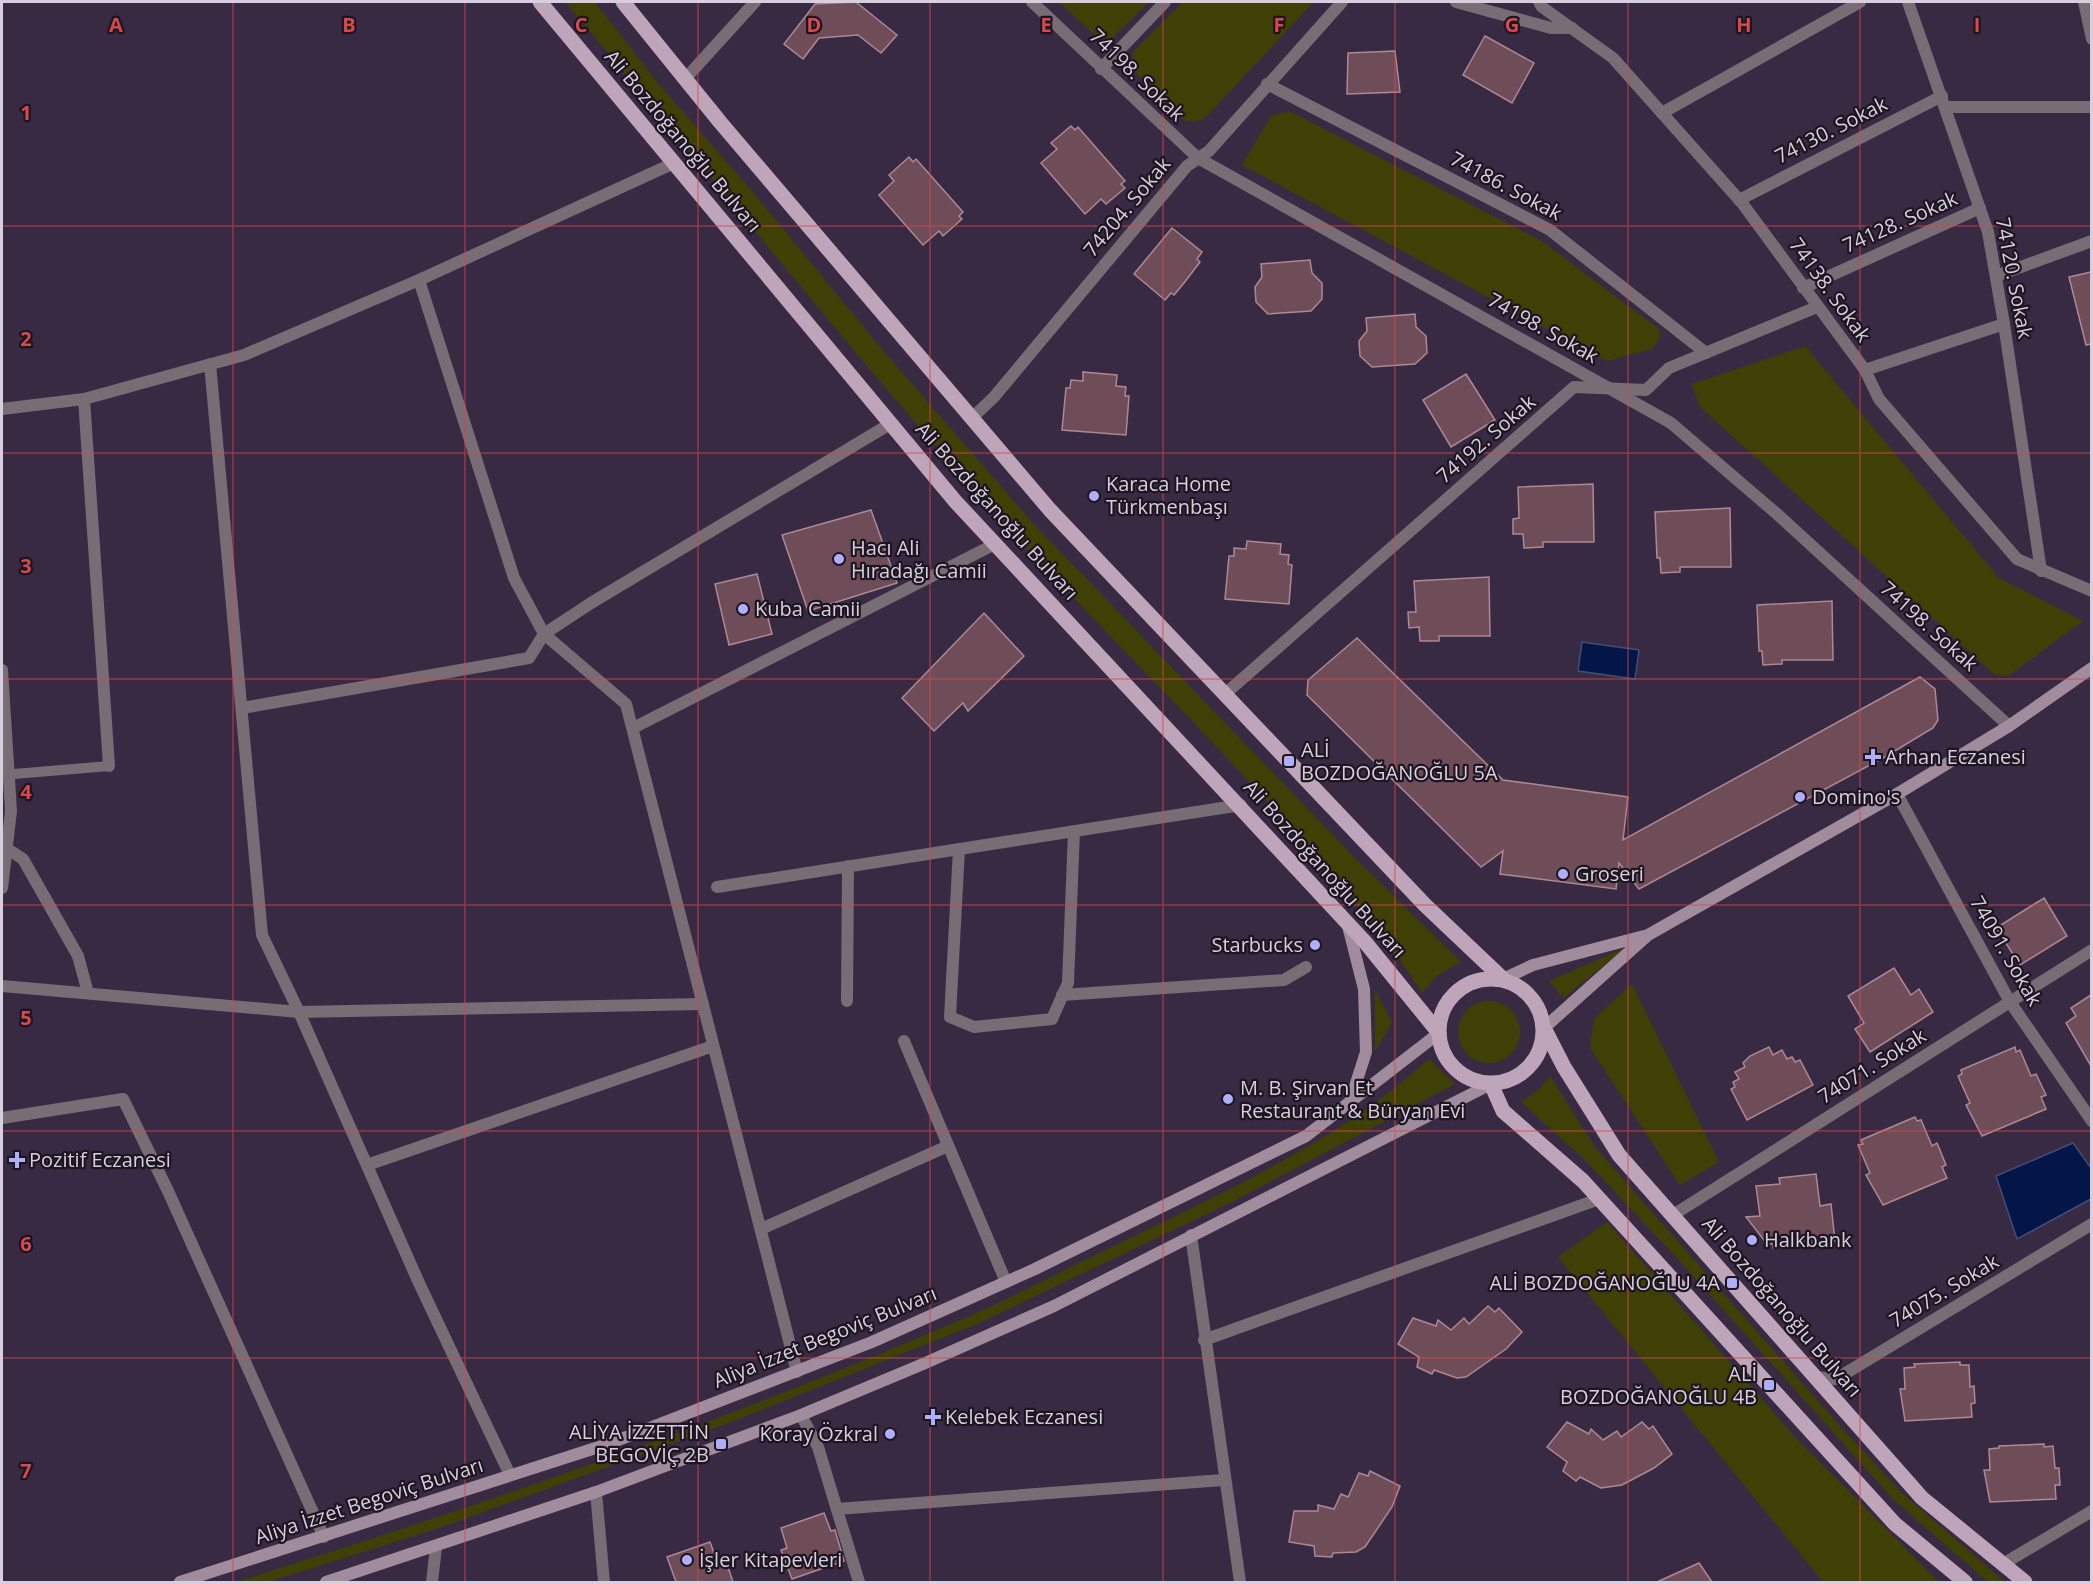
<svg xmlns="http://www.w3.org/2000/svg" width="2093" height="1584" font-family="'Open Sans',sans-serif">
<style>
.green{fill:#3f4006}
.water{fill:#041648;stroke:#434d75;stroke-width:1.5}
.building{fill:#6e4d59;stroke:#ad8894;stroke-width:1.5}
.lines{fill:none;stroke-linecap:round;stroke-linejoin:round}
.service{stroke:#786c75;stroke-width:10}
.minor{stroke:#786c75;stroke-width:12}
.secondary{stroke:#a08c9c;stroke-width:12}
.primary{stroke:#bfa5b9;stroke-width:15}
.grid{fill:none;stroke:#d6494c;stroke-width:1.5;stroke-opacity:0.55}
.poi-dot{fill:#aeaefa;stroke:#1d1621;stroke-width:2}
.labels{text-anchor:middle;stroke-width:4.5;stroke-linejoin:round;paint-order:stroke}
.street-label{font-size:20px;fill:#d7cede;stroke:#1d1621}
.poi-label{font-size:20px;fill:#d7cede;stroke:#1d1621;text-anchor:start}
.grid-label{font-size:20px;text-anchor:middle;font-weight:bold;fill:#d6494c;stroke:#1d1621;stroke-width:4.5;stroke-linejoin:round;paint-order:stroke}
</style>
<rect width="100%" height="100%" fill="#392a43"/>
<g class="green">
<path d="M565 2H595L657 82 753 192 886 354 1033 523 1352 855 1461 962 1438 975 1422 993C1387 938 1343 888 1300 838 1203 727 1096 626 998 516 847 350 710 172 565 2Z"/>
<polygon points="1059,2 1149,2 1111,39 1100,40"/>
<polygon points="1183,2 1314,2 1205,118 1194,122 1185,121 1130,67 1134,51"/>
<polygon points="1289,111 1542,241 1659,329 1660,338 1652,349 1607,361 1242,165 1271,116"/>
<polygon points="1805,346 1999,578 2083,621 2008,676 1995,675 1699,406 1692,384"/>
<polygon points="1625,948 1563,998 1549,981"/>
<polygon points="1632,984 1719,1162 1680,1185 1590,1048 1594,1019"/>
<polygon points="1375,990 1392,1023 1375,1051"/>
<circle cx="1489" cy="1032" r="31"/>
<path d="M1429 1059 1455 1084 1232 1202 977 1324 734 1421 442 1527 268 1582H236C485 1504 733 1419 972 1315 1022 1293 1070 1267 1120 1243 1228 1190 1339 1141 1429 1059Z"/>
<polygon points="1550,1076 1595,1147 1839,1425 1902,1493 2005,1582 1988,1582 1894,1500 1677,1258 1584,1159 1521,1102 1538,1090"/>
<polygon points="1607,1222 1796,1438 1939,1582 1823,1582 1558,1257"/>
</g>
<g class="water">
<polygon points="1582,642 1639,650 1635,679 1578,671"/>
<polygon points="2073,1143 2091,1168 2091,1199 2017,1239 1996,1176"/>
</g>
<g class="building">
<polygon points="856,2 897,35 881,53 858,35 819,38 803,59 784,44 815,4"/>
<polygon points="1485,36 1534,63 1512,103 1463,75"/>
<polygon points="1395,51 1400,92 1347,94 1348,53"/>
<polygon points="1071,126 1075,130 1078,127 1125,181 1121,184 1125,188 1106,204 1101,199 1085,214 1041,163 1057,149 1051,143"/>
<polygon points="909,157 913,162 916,159 963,212 959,216 962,219 943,236 939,231 923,245 879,195 894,181 889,175"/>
<polygon points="1172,228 1202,252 1197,259 1200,262 1184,283 1174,295 1171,293 1165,300 1134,274"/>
<polygon points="1310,260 1312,273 1322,283 1322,299 1311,311 1268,314 1256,302 1255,287 1262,277 1261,264"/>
<polygon points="2091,272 2091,344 2086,345 2069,277"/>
<polygon points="1415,314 1416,327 1426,336 1427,353 1415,364 1372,367 1360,356 1359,341 1367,331 1366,318"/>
<polygon points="1083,372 1117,375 1116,386 1126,387 1125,396 1129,396 1126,435 1062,430 1066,388 1070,388 1071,380 1083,381"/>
<polygon points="1466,374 1495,420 1451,447 1423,400"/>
<polygon points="1593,484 1594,542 1543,542 1543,547 1524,548 1523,534 1513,534 1513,519 1519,518 1518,487"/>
<polygon points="1730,508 1731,567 1680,567 1680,572 1661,573 1660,558 1657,558 1655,512"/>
<polygon points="871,510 897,583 808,611 782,535"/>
<polygon points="1247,541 1281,544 1280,554 1289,555 1288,564 1292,565 1289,604 1225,599 1229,556 1234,556 1234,548 1246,549"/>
<polygon points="757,574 772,634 729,645 715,584"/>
<polygon points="1489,577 1490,636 1439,636 1439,641 1420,641 1419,627 1409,628 1408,612 1416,612 1414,581"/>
<polygon points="1832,601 1833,660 1782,660 1782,664 1763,665 1762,651 1759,651 1757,605"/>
<polygon points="984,613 1024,656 968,711 963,703 934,731 902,698"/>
<polygon points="1357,638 1503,780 1628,797 1623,840 1920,677 1935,689 1938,720 1933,728 1883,758 1639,889 1619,863 1616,889 1500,874 1503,851 1481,867 1307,695 1308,680"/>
<polygon points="2044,898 2067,936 2020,965 1996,928"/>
<polygon points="1894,968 1911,995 1919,989 1933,1012 1870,1052 1855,1029 1864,1023 1848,996"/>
<polygon points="2091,995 2091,1066 2066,1023 2076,1016 2071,1008"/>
<polygon points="1769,1047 1773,1055 1782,1050 1787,1059 1792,1057 1795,1062 1800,1060 1813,1085 1747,1120 1731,1089 1735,1087 1733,1082 1739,1079 1735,1072 1745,1067 1743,1063 1750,1056"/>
<polygon points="2015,1047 2016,1052 2020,1050 2031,1076 2036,1074 2046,1095 2041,1097 2046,1109 1982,1136 1966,1105 1970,1103 1958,1076 1962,1074 1961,1070"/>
<polygon points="1915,1117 1917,1121 1921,1120 1932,1146 1937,1143 1946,1165 1942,1167 1947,1178 1883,1205 1866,1175 1870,1173 1858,1145 1863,1144 1861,1140"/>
<polygon points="1816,1174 1820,1206 1831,1204 1835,1241 1773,1248 1773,1244 1767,1244 1746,1217 1760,1216 1756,1186 1780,1184 1779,1178"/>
<polygon points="1488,1306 1495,1312 1499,1308 1522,1332 1506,1349 1466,1377 1457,1378 1434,1370 1432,1374 1417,1367 1419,1357 1398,1344 1413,1318 1436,1326 1438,1320 1451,1330 1464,1318 1469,1324"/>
<polygon points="1960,1362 1960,1365 1969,1365 1970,1387 1974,1386 1975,1403 1971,1404 1972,1417 1905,1421 1900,1389 1905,1389 1904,1368 1915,1367 1914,1364"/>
<polygon points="1567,1422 1589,1434 1591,1429 1603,1440 1617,1431 1621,1437 1642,1422 1649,1429 1653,1426 1672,1454 1654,1468 1622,1485 1601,1488 1580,1477 1576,1481 1563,1471 1567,1462 1547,1447"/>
<polygon points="2044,1444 2044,1447 2053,1446 2055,1468 2059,1468 2060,1485 2055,1485 2056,1499 1990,1502 1984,1470 1990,1470 1989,1449 1999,1448 1999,1446"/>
<polygon points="1370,1471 1400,1486 1392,1507 1365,1547 1356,1552 1333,1553 1332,1557 1315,1556 1314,1546 1289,1542 1294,1511 1318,1511 1318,1505 1334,1509 1341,1494 1348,1497 1359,1473 1368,1476"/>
<polygon points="824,1513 831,1531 835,1530 844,1561 792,1579 781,1550 787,1548 781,1528"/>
<polygon points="710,1542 717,1561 725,1558 733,1582 676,1582 667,1557"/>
<polygon points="1699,1563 1712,1582 1657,1582"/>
</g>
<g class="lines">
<polyline class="service" points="2,775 109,766"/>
<g class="minor">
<polyline points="1032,2 1198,158 1671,423 1777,514 2009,726"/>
<polyline points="1456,2 1551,28 1572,28"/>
<polyline points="1539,2 1542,7 1613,58 1742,203 1865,370 1879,399 2017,559 2092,591"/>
<polyline points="1908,2 1988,232 2004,324 2041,571"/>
<polyline points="2084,2 2092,39"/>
<polyline points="1101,69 1165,2"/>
<polyline points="685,79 755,2"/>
<polyline points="1267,84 1550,230 1706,353"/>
<polyline points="1946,107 2092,107"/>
<polyline points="1662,113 1860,2"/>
<polyline points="1739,200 1942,96"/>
<polyline points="1996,276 2092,241"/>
<polyline points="419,280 514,578 544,634 626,704 797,1372"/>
<polyline points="1803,288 1980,208"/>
<polyline points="210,364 262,935 299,1012 419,1283 510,1475"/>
<polyline points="1865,370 2004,324"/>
<polyline points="84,399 109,766"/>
<polyline points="2,409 84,399 244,355 419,280 674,163"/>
<polyline points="972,418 994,397 1187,166 1209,151 1342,2"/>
<polyline points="2,670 11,811 2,888"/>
<polyline points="1225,694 1574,387 1646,390 1669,368 1817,307"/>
<polyline points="242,708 529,658 544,634 591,603 890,424"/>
<polyline points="633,728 995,544"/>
<polyline points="1897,794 2010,1002 2092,1121"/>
<polyline points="6,848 23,859 78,956 88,993"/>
<polyline points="959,849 950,1017 974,1027 1052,1019 1068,983 1074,831"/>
<polyline points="717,887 1241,805"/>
<polyline points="2,986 299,1012 703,1004"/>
<polyline points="1062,995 1284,980 1306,967"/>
<polyline points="847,1001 848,866"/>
<polyline points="904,1041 1006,1282"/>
<polyline points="2,1118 123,1099 168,1191 324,1537"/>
<polyline points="367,1165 713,1046"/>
<polyline points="1673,1215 2092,950"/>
<polyline points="761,1229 948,1146"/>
<polyline points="1191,1235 1240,1582"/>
<polyline points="1204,1340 1599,1199"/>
<polyline points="1815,1377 1836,1379 2092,1224"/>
<polyline points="801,1415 818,1447 859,1582"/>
<polyline points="596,1492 604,1582"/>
<polyline points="837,1509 1223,1480"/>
<polyline points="2003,1564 2092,1511"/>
<polyline points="432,1582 436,1547"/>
</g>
<g class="secondary">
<polyline points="1347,922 1364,989 1366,1052 1350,1102"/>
<polyline points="1503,979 1533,965 1644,936"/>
<polyline points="1544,1028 1648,935 1897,794 2009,726 2092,668"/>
<polyline points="180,1582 608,1444 872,1342 1035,1269 1306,1136 1439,1033"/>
<polyline points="326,1582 596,1492 801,1415 923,1364 1054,1306 1491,1084"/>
</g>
<g class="primary">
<polyline points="540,2 955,501 1365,942 1439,1033"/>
<polyline points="623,2 720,122 1050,510 1425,905 1503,979"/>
<circle cx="1491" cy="1031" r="52"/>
<polyline points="1544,1028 1564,1067 1619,1155 1922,1498 2025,1582"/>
<polyline points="1491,1084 1503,1111 1583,1181 1895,1524 1965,1582"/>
</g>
</g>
<path class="grid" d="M233 2V1582M465 2V1582M698 2V1582M930 2V1582M1163 2V1582M1395 2V1582M1628 2V1582M1860 2V1582M2 226H2092M2 453H2092M2 679H2092M2 905H2092M2 1131H2092M2 1358H2092"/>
<g class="poi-dot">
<circle cx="1094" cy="496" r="6"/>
<circle cx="839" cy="559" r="6"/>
<circle cx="743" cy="609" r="6"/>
<path d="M1870 748h6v6h6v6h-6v6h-6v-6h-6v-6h6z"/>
<rect x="1283" y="755" width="12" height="12" rx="3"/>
<circle cx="1800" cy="797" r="6"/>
<circle cx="1563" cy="874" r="6"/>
<circle cx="1315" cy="945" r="6"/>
<circle cx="1228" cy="1099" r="6"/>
<path d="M14 1151h6v6h6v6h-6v6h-6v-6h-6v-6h6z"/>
<circle cx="1752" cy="1240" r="6"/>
<rect x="1726" y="1277" width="12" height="12" rx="3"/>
<rect x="1763" y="1379" width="12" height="12" rx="3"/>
<path d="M930 1408h6v6h6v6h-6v6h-6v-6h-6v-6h6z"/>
<circle cx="890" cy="1434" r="6"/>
<rect x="715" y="1438" width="12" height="12" rx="3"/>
<circle cx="687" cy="1560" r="6"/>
</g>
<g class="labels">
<g class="street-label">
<text transform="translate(1137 75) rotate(44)" y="7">74198. Sokak</text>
<text transform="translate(1831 130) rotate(-27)" y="7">74130. Sokak</text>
<text transform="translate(683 141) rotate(50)" y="7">Ali Bozdoğanoğlu Bulvarı</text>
<text transform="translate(1506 186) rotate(28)" y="7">74186. Sokak</text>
<text transform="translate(1127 207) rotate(-50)" y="7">74204. Sokak</text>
<text transform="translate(1900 222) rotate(-24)" y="7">74128. Sokak</text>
<text transform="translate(2014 278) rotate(79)" y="7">74120. Sokak</text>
<text transform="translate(1830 290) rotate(54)" y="7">74138. Sokak</text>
<text transform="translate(1543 328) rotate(29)" y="7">74198. Sokak</text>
<text transform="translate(1486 439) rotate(-41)" y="7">74192. Sokak</text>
<text transform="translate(997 511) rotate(48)" y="7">Ali Bozdoğanoğlu Bulvarı</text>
<text transform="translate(1929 626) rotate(42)" y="7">74198. Sokak</text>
<text transform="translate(1325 869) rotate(48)" y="7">Ali Bozdoğanoğlu Bulvarı</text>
<text transform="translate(2006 951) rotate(60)" y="7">74091. Sokak</text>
<text transform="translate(1872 1066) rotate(-32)" y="7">74071. Sokak</text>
<text transform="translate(1944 1291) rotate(-31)" y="7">74075. Sokak</text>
<text transform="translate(1782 1307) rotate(49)" y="7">Ali Bozdoğanoğlu Bulvarı</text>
<text transform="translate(825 1337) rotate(-22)" y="7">Aliya İzzet Begoviç Bulvarı</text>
<text transform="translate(369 1501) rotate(-18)" y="7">Aliya İzzet Begoviç Bulvarı</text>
</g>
<g class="poi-label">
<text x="1106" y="491">Karaca Home<tspan x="1106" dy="23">Türkmenbaşı</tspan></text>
<text x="851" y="555">Hacı Ali<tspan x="851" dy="23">Hıradağı Camii</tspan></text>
<text x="755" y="616">Kuba Camii</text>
<text x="1301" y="757">ALİ<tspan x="1301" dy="23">BOZDOĞANOĞLU 5A</tspan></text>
<text x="1885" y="764">Arhan Eczanesi</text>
<text x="1812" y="804">Domino's</text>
<text x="1575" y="881">Groseri</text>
<text x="1303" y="952" text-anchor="end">Starbucks</text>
<text x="1240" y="1095">M. B. Şirvan Et<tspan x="1240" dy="23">Restaurant &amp; Büryan Evi</tspan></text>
<text x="29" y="1167">Pozitif Eczanesi</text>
<text x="1764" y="1247">Halkbank</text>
<text x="1720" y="1290" text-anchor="end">ALİ BOZDOĞANOĞLU 4A</text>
<text x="1757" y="1381" text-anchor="end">ALİ<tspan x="1757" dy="23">BOZDOĞANOĞLU 4B</tspan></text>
<text x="945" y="1424">Kelebek Eczanesi</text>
<text x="709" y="1439" text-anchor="end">ALİYA İZZETTİN<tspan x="709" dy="23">BEGOVİÇ 2B</tspan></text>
<text x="878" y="1441" text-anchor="end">Koray Özkral</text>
<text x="699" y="1567">İşler Kitapevleri</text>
</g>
</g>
<g class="grid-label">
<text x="116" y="32">A</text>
<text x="349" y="32">B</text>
<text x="581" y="32">C</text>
<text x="814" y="32">D</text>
<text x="1046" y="32">E</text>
<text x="1279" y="32">F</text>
<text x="1512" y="32">G</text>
<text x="1744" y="32">H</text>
<text x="1977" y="32">I</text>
<text x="26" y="120">1</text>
<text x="26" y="346">2</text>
<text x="26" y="573">3</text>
<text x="26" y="799">4</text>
<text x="26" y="1025">5</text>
<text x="26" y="1251">6</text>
<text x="26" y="1478">7</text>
</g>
<rect width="2093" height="1584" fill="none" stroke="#d7cede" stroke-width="6"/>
</svg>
